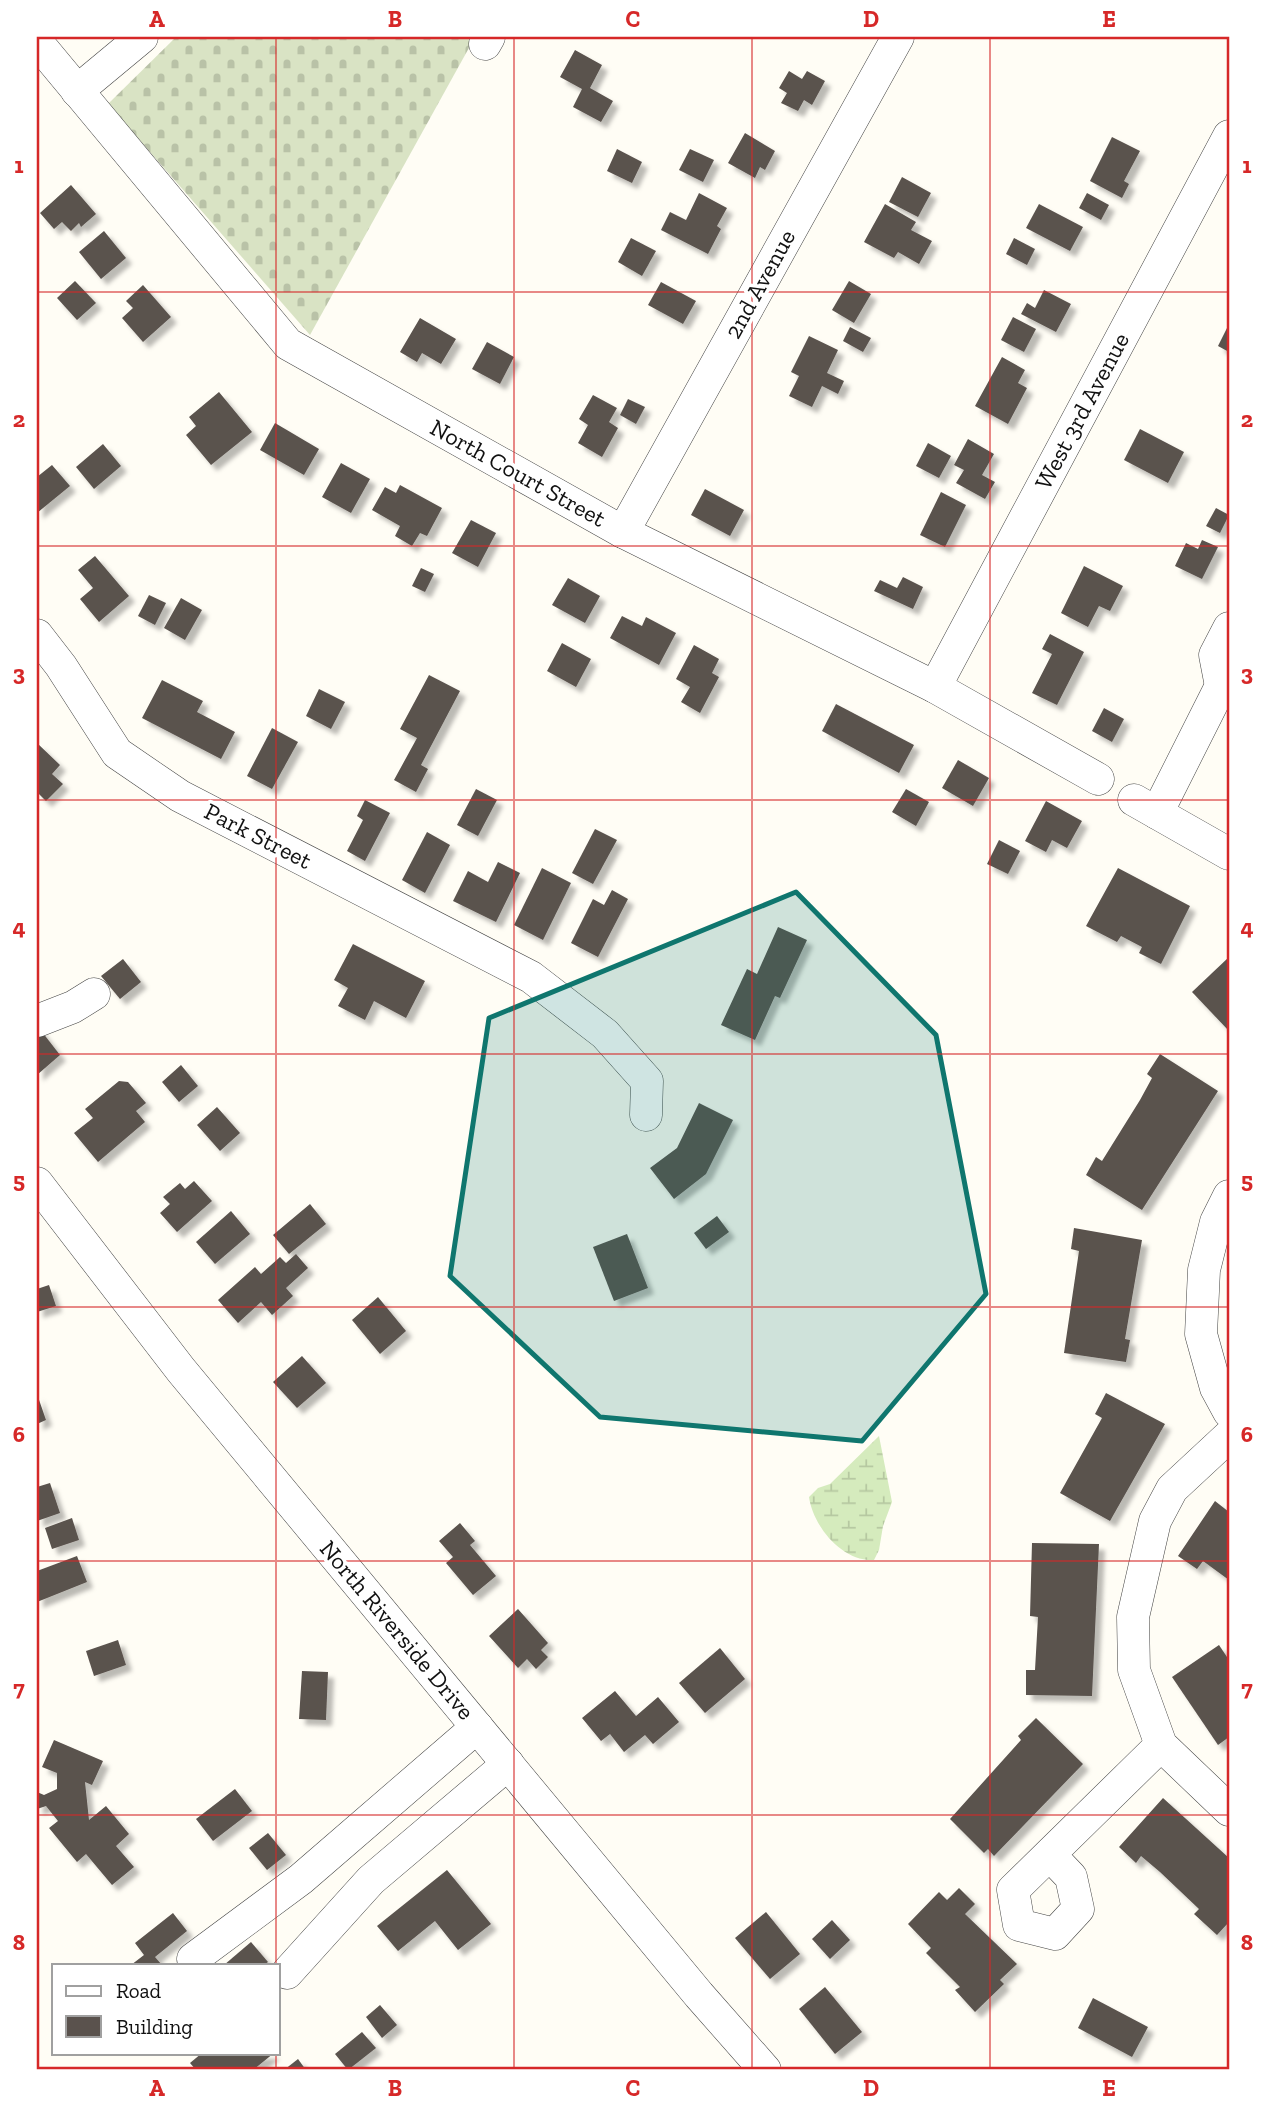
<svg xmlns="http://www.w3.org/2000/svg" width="1266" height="2107" font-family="'Zilla Slab',serif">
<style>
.wetland{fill:url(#wetland-marsh)}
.cemetery{fill:url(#cemetery-stones)}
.building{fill:#5a524d;filter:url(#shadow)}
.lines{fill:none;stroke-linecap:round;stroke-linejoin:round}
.minor-casing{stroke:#444;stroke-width:33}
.minor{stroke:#fff;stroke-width:32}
.marked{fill:#0f766e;fill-opacity:0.2;stroke:#0f766e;stroke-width:5;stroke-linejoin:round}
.grid{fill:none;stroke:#d62828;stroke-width:2;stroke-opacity:0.55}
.labels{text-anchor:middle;stroke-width:7;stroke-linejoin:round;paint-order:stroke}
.street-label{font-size:24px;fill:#111;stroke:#fff}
.neatline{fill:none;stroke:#d62828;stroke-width:2.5}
.grid-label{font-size:23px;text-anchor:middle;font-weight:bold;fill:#d62828}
</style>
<defs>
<pattern id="wetland-marsh" width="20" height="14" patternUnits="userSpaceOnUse" patternTransform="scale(1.75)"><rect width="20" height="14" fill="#d5ebbd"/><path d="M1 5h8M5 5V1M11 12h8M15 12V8" fill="none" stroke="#b6c8a1"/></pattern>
<pattern id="cemetery-stones" width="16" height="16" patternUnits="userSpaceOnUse" patternTransform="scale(1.75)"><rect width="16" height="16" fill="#d9e3c4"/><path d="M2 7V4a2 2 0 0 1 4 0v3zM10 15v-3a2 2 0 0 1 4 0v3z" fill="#b9c2a7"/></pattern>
<filter id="shadow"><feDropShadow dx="6" dy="6" stdDeviation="2" flood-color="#0004"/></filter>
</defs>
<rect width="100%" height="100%" fill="#fffdf5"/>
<path class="wetland" d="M879 1436 892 1502 883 1526 879 1550 874 1560C842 1562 813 1526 809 1497L818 1488 830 1484Z"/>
<polygon class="cemetery" points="176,37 475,37 310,335 108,104"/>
<g class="building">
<polygon points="575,50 602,65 590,88 613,101 601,122 573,107 582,89 560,77"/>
<polygon points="789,71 802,79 807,71 825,81 812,105 804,100 798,111 781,103 787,93 779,88"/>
<polygon points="745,133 775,151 765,170 760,167 755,178 728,163"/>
<polygon points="1112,137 1140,151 1124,181 1129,184 1122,198 1090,181"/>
<polygon points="617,149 642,162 632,183 607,171"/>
<polygon points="690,149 714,160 703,182 679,170"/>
<polygon points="902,177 931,193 918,217 889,202"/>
<polygon points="71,185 96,214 81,227 79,223 71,231 62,222 54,229 40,213"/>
<polygon points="699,193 727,208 717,226 721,229 708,254 661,230 670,212 686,220"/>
<polygon points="1087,193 1109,205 1101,220 1079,208"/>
<polygon points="885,204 916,222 911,230 932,241 919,264 898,252 894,258 864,242"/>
<polygon points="1039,204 1083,227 1070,251 1026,228"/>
<polygon points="104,231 126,258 101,279 79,252"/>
<polygon points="631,238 656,251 642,276 618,262"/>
<polygon points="1014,238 1035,249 1027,265 1006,254"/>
<polygon points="75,281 96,303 77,320 57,298"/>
<polygon points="849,281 871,294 854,323 832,310"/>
<polygon points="661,282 696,301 683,324 648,305"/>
<polygon points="143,285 171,317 143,342 122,318 133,308 126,301"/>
<polygon points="1044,290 1071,304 1056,332 1021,314 1027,303 1035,308"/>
<polygon points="1013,317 1036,329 1024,352 1001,340"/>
<polygon points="420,318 456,339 441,364 422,353 417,362 400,352"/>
<polygon points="1229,324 1229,352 1218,346"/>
<polygon points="850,327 871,338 863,352 843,341"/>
<polygon points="809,336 838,350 827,373 844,381 838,394 822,386 812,407 789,396 799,376 791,372"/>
<polygon points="487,342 514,357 500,384 472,369"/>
<polygon points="1002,357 1025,370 1018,383 1027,388 1008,424 975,406"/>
<polygon points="219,392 252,432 211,465 186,435 196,426 189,417"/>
<polygon points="593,395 617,408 609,422 618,428 602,457 578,443 588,425 579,419"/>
<polygon points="628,399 645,407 636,424 620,415"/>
<polygon points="275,423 319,449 304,475 260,450"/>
<polygon points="1140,429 1184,452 1168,483 1124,460"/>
<polygon points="968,439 994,454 982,475 995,482 985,499 956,483 964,470 954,465"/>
<polygon points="928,443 951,456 939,478 916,466"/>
<polygon points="103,444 121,466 94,489 76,467"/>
<polygon points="341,463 370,479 351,513 322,497"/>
<polygon points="52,465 70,486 37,513 37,477"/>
<polygon points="400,485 442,508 427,536 420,533 412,546 395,536 400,526 372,510 385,487 396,493"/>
<polygon points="705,489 744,510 730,536 691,515"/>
<polygon points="941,492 966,505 945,547 920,535"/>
<polygon points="1216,508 1229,515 1220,533 1206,526"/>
<polygon points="471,520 496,533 478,567 452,553"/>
<polygon points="1202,540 1218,547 1202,579 1175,566 1186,543 1198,549"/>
<polygon points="95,556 129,596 99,622 80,599 93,588 78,570"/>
<polygon points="1084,566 1123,586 1110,611 1099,606 1088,627 1061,613"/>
<polygon points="421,568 434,574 425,592 412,586"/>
<polygon points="903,577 923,587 913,609 874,591 880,580 897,588"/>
<polygon points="568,578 600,596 585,623 552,605"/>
<polygon points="149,595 166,603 155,625 138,616"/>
<polygon points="181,598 202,610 185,640 164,628"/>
<polygon points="622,616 642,626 646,617 676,633 659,665 610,638"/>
<polygon points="1050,634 1084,652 1057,705 1032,693 1052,654 1042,649"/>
<polygon points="562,643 591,659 576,687 547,671"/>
<polygon points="694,645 719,659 712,673 719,677 700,713 681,702 690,687 676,679"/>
<polygon points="429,675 460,691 421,765 428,769 416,792 394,780 417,738 400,729"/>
<polygon points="162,680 203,701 197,712 235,732 221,759 142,718"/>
<polygon points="319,689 345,702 331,729 306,716"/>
<polygon points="836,704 914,745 899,773 822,731"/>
<polygon points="1104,708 1124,719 1112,742 1092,731"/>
<polygon points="272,728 298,742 272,789 247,776"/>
<polygon points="37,743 60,765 52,774 63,784 46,801 37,792"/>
<polygon points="958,760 989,778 973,806 942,788"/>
<polygon points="476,789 497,800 478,836 457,825"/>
<polygon points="906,789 929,802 916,826 892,812"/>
<polygon points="365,800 390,813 365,861 347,851 363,820 357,816"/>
<polygon points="1046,801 1082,821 1067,848 1052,840 1046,852 1025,841"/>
<polygon points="595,829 617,840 593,884 572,873"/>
<polygon points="427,832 450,845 425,893 402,880"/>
<polygon points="999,840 1020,851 1008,874 987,864"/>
<polygon points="498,862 520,873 496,922 453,901 468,871 488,882"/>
<polygon points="542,868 571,883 543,940 514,925"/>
<polygon points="1118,868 1190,906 1161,964 1139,953 1142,947 1121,936 1117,942 1086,926"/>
<polygon points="612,890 628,899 598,957 571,943 593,899 604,905"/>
<polygon points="778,927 807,940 780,998 775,996 755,1040 721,1025 747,969 757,974"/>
<polygon points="353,944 425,981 406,1018 374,1001 365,1020 338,1006 348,988 334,980"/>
<polygon points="1229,957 1229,1031 1192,992"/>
<polygon points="123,959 141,982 120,999 101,976"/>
<polygon points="39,1028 60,1055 37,1075 37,1030"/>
<polygon points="1160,1054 1218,1091 1142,1210 1086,1175 1096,1157 1102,1161 1140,1100 1152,1078 1147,1074"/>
<polygon points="181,1065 198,1086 179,1102 162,1082"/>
<polygon points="119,1081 128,1082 146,1103 136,1111 145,1122 98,1162 74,1133 93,1118 85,1109"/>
<polygon points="699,1103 733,1120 706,1174 674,1199 650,1168 677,1148"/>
<polygon points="217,1107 240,1133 220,1151 197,1125"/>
<polygon points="194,1181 212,1201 177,1232 160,1213 170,1204 163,1197 180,1183 185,1189"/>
<polygon points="310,1204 326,1224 289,1254 273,1235"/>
<polygon points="231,1211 250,1234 215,1264 196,1242"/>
<polygon points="717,1216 729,1232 706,1249 694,1233"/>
<polygon points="1074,1228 1142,1240 1125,1339 1130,1340 1126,1362 1064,1353 1079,1251 1071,1249"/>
<polygon points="627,1234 648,1288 614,1301 593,1247"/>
<polygon points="296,1254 308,1268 286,1288 293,1296 272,1315 261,1302 238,1323 218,1300 255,1267 261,1274 280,1257 286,1263"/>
<polygon points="49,1285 56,1306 37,1312 37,1289"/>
<polygon points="378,1297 406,1331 380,1354 352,1320"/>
<polygon points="302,1356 326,1383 297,1408 273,1382"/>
<polygon points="1106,1393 1165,1424 1110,1521 1060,1493 1102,1418 1095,1414"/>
<polygon points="37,1394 46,1420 37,1424"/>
<polygon points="50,1483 60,1513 37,1521 37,1487"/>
<polygon points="1215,1501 1229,1512 1229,1580 1203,1561 1197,1569 1178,1556"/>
<polygon points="72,1518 79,1540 52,1549 45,1528"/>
<polygon points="460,1523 475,1541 470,1545 496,1576 473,1595 446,1563 453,1557 439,1541"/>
<polygon points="1032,1543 1099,1544 1092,1696 1026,1695 1026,1670 1035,1670 1038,1617 1030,1616"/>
<polygon points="77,1556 87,1582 37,1602 37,1571"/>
<polygon points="518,1609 548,1643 541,1650 548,1657 536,1669 527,1659 518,1668 489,1636"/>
<polygon points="118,1640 126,1665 94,1676 86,1651"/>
<polygon points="1219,1645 1229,1660 1229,1737 1218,1745 1172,1677"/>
<polygon points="720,1648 745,1679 705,1713 679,1683"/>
<polygon points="302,1671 328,1672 326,1720 299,1719"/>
<polygon points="615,1691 636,1716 658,1697 679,1722 653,1744 645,1735 624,1752 610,1734 601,1741 582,1718"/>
<polygon points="1036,1718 1083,1764 994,1856 988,1849 984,1853 950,1819 1021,1740 1018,1736"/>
<polygon points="54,1740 103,1761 92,1785 85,1782 89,1820 106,1806 129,1834 116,1846 134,1867 112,1885 86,1854 77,1862 49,1828 58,1821 46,1806 37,1809 37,1792 44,1795 57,1789 57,1773 42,1767"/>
<polygon points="235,1789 252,1811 213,1841 196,1819"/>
<polygon points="1163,1798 1229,1858 1229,1922 1217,1935 1194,1914 1199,1909 1160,1872 1141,1856 1136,1863 1119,1847"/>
<polygon points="268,1833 286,1855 267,1870 249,1848"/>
<polygon points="447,1870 491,1924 458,1950 435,1921 398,1951 377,1926"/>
<polygon points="959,1888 975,1904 965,1914 1017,1964 1000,1980 1004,1984 975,2012 955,1990 960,1987 926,1953 931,1948 908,1924 939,1892 947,1900"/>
<polygon points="766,1912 800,1954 770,1979 735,1938"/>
<polygon points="173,1913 187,1931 155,1957 162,1965 131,1965 144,1955 135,1943"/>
<polygon points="832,1920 850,1940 830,1959 812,1939"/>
<polygon points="251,1942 268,1962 264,1965 224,1965"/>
<polygon points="825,1987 862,2032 835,2054 799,2009"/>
<polygon points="1093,1998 1148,2027 1132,2057 1078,2028"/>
<polygon points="380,2005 397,2025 382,2038 366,2017"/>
<polygon points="362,2032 376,2048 348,2070 335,2054"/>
<polygon points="202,2053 274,2053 253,2070 196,2070 190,2063"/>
<polygon points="298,2059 306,2070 284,2070"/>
</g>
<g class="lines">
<g class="minor-casing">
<g id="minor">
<polyline points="37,42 288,344 623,532 935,687 1098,779"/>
<polyline points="485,44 489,37"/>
<polyline points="77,91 142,37"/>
<polyline points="623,532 898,37"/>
<polyline points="37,635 61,666 117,753 180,796 531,977 605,1034 647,1081 646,1115"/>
<polyline points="1221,686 1215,655 1229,628"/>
<polyline points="935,687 1229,136"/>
<polyline points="1134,800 1229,854"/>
<polyline points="1157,813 1221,686 1229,682"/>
<polyline points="37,1021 73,1007 94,994"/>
<polyline points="37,1183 181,1370 699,1995 765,2070"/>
<polyline points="1229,1196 1216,1222 1204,1270 1201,1334 1216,1388 1229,1412"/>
<polyline points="1229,1436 1172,1489 1155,1521 1133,1617 1134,1670 1161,1745 1229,1810"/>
<polyline points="1050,1855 1071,1877 1078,1909 1055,1934 1019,1925 1013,1890 1161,1745"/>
<polyline points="193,1959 301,1879 477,1727"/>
<polyline points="287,1973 371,1880 508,1764"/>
</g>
</g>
<use href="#minor" class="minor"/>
</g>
<path class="marked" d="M796 892 936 1035 986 1294 862 1441 600 1417 450 1276 489 1018Z"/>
<path class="grid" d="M276 37V1965M514 37V2070M752 37V2070M990 37V2070M37 292H1229M37 546H1229M37 800H1229M37 1054H1229M37 1307H1229M37 1561H1229M37 1815H1229M276 2053V2070"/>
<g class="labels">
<g class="street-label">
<text transform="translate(760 284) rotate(-61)" y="8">2nd Avenue</text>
<text transform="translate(1082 411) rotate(-62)" y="8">West 3rd Avenue</text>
<text transform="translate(518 473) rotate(29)" y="8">North Court Street</text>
<text transform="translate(258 836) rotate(27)" y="8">Park Street</text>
<text transform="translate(397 1630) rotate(50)" y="8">North Riverside Drive</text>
</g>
</g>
<rect width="1266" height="2107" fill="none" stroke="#ffffff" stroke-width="77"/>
<rect x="52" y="1964" width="228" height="91" fill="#ffffff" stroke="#a0a0a0" stroke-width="2"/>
<rect x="66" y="1986" width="35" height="10" fill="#ffffff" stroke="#a0a0a0" stroke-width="2"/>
<text x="116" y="1998" font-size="21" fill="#111111">Road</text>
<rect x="66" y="2016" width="35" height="21" fill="#5a524d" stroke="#a0a0a0" stroke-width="2"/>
<text x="116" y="2034" font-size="21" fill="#111111">Building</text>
<rect x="38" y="38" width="1190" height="2030" class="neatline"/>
<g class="grid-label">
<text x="157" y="27">A</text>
<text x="395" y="27">B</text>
<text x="633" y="27">C</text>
<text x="871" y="27">D</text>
<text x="1109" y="27">E</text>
<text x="19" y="173">1</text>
<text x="1247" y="173">1</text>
<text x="19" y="427">2</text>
<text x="1247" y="427">2</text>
<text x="19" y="681">3</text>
<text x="1247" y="681">3</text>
<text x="19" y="935">4</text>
<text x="1247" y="935">4</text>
<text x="19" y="1188">5</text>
<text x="1247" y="1188">5</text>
<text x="19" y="1442">6</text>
<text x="1247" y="1442">6</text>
<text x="19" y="1696">7</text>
<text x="1247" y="1696">7</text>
<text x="19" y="1950">8</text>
<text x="1247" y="1950">8</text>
<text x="157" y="2096">A</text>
<text x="395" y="2096">B</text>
<text x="633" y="2096">C</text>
<text x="871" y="2096">D</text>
<text x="1109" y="2096">E</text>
</g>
</svg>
